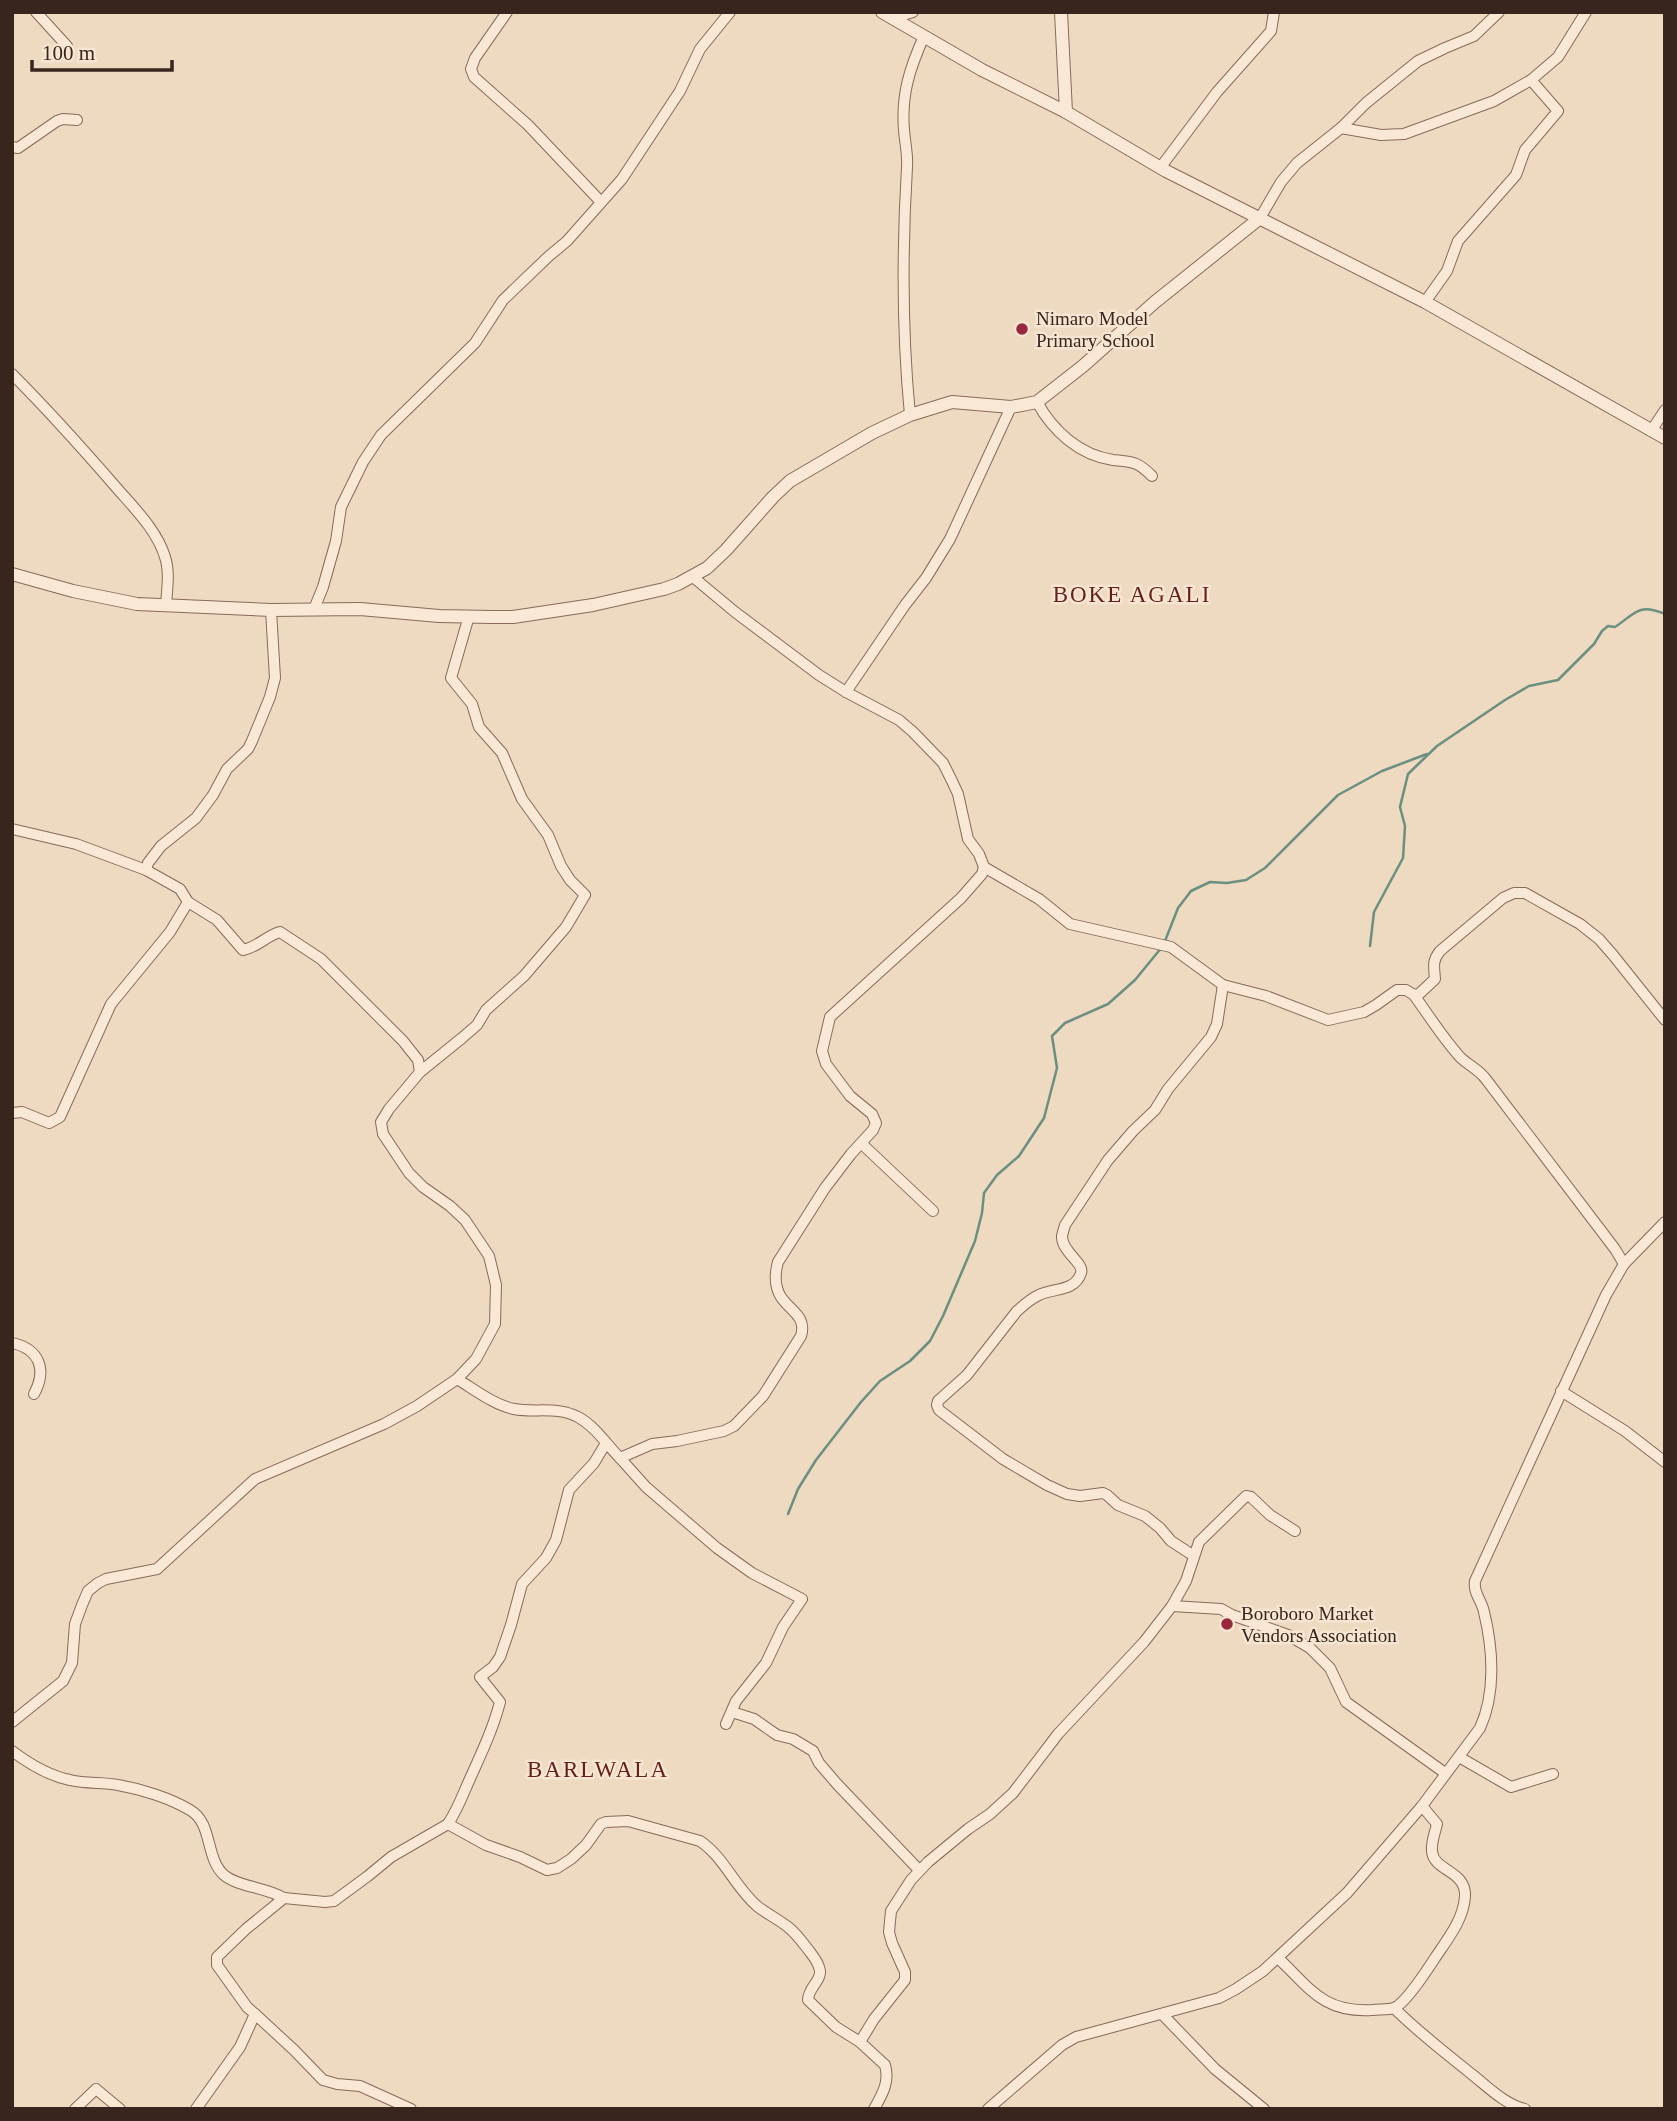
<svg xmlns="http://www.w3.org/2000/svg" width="1677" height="2121" font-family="Georgia,serif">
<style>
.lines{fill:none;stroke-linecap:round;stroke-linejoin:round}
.stream{stroke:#6b8f80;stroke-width:2.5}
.minor-casing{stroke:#886a59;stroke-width:12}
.tertiary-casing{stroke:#886a59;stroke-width:14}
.minor{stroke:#f9e8d5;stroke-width:10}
.tertiary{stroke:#f9e8d5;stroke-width:12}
.poi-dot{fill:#97283d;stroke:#f6e5d1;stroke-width:2.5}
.labels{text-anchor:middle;stroke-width:5;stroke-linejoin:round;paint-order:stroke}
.poi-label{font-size:19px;fill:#38251d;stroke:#f6e5d1;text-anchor:start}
.quarter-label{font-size:23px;letter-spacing:2px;fill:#651f1c;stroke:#f6e5d1}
</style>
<rect width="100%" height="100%" fill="#eed9c1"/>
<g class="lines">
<g class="stream">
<polyline points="1165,941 1178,908 1191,891 1210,882 1227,883 1246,880 1265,868 1338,795 1382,771 1427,754"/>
<path d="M1370 946 1374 912 1403 858 1405 826 1400 807 1408 774 1437 746 1505 700 1529 686 1558 680 1594 644 1602 631 1608 626 1615 627C1636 613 1638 603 1665 614"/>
<polyline points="788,1514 798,1489 816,1460 861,1402 880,1381 910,1361 930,1341 943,1316 975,1241 982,1213 984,1193 997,1175 1019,1156 1044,1118 1057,1068 1052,1036 1065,1023 1108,1004 1135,980 1162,947"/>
</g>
<g class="minor-casing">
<g id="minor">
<polyline points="36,12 67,46"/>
<polyline points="507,12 475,58 471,69 474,77 528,125 601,202"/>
<polyline points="893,18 913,12"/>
<polyline points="1341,128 1381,135 1404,134 1494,101 1531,80 1558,57 1586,12"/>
<polyline points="12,147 18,148 57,121 63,119 77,120"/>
<polyline points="1160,168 1217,92 1271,31 1274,12"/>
<polyline points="1260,218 1281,182 1297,163 1341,128 1366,103 1418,61 1445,48 1474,36 1499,12"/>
<polyline points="1425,302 1447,271 1458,241 1516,175 1525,150 1558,111 1531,80"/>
<path d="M12 374C48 410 82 448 115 486 133 507 157 530 165 557 170 572 167 589 166 605"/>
<path d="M1037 402C1053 431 1079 455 1113 460 1132 462 1137 461 1152 476"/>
<path d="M910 415C902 333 902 250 907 167 908 155 905 143 904 130 901 94 910 68 924 36"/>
<polyline points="1651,431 1665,410"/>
<path d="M693 577 735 612 819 675 846 692 899 720 913 732 943 763 952 781 958 794 968 839 979 854 984 867 1039 899 1070 924 1171 947 1223 985 1266 996 1328 1020 1364 1012 1376 1005 1397 990H1406L1414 995C1429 1016 1443 1038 1460 1057 1468 1065 1478 1069 1485 1078L1615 1249 1624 1264"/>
<polyline points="314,609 323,587 336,541 341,507 363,462 381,435 475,343 503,300 549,256 567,241 622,179 680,91 700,49 730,12"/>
<polyline points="846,692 905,605 926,578 950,539 1011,407"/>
<polyline points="12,829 76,844 146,870 180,889 188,902 170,932 111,1004 60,1117 49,1123 22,1112 12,1113"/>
<polyline points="146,870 148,863 161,846 196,818 213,795 227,769 248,749 252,741 270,697 275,678 271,610"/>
<path d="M1414 995 1419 994 1435 979C1434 966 1432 961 1440 951L1503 898 1514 893H1525L1580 924 1599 939 1613 955 1665 1020"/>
<polyline points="420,1072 462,1038 477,1025 486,1010 524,976 566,927 585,895 570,880 561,866 548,835 522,799 502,753 479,727 472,704 451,678 469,616"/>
<polyline points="862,1144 933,1211"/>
<path d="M12 1343C40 1349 47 1370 34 1394"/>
<path d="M457 1379C474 1389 494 1405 514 1409 535 1413 558 1406 578 1417 595 1426 606 1444 620 1458L652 1444 677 1441 724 1431 734 1426 763 1396 801 1336C807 1316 790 1311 781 1297 774 1286 775 1273 778 1262L825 1188 851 1154 873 1130 876 1123 872 1114 850 1096 826 1064 822 1051 830 1017 961 898 982 874 984 867"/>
<polyline points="1561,1391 1625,1431 1665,1462"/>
<polyline points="620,1458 646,1487 717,1548 752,1573 802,1599 783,1627 766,1663 736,1701 726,1724"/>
<path d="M1194 1556 1171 1541 1160 1528 1145 1516 1118 1505 1107 1495 1103 1493 1080 1496 1067 1494 1047 1485 1003 1459 939 1410 937 1405 938 1401 967 1375 1017 1311C1024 1305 1030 1299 1039 1295 1053 1288 1075 1292 1081 1273 1085 1264 1061 1251 1062 1236 1063 1232 1064 1228 1065 1225L1108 1160 1133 1131 1155 1110 1168 1089 1211 1037 1217 1024 1223 985"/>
<polyline points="1172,1606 1221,1609 1232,1615 1288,1635 1310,1648 1330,1668 1346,1702 1445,1773"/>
<polyline points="732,1712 754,1719 777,1735 793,1739 813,1751 819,1763 837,1784 919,1870"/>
<path d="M12 1722 63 1681 72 1663 75 1624 82 1605 88 1591 98 1583 106 1579 157 1569 255 1479 384 1424 417 1406 457 1379 476 1359 495 1324 496 1285 489 1256 465 1220 450 1206 423 1187 409 1173 383 1134 381 1122 389 1109 420 1072 418 1060 403 1041 321 959 280 932C266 936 258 947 243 950L217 920 188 902"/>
<path d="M12 1751C28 1763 50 1776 70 1780 86 1784 103 1782 118 1785 141 1789 170 1798 190 1810 213 1823 205 1858 224 1875 238 1887 266 1887 284 1898"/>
<polyline points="1459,1757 1511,1787 1553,1774"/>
<path d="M448 1824C455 1813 460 1802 465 1790 478 1760 492 1733 500 1702L480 1677 493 1667 500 1657 511 1625 522 1584 546 1558 556 1540 569 1490 594 1463 606 1443"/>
<path d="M1278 1958C1310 1988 1323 2013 1372 2010 1378 2009 1388 2010 1394 2008 1406 2003 1427 1970 1435 1958 1447 1940 1464 1919 1465 1896 1466 1870 1433 1871 1432 1851 1431 1842 1435 1833 1437 1824L1422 1806"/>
<path d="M1394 2008C1419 2033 1447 2054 1474 2076 1489 2088 1506 2105 1525 2109"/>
<polyline points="255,2014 294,2050 323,2080 337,2084 360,2086 411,2109"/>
<polyline points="1162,2014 1215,2069 1264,2109"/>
<polyline points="75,2109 96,2089 120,2109"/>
<path d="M196 2109 240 2047 255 2014 247 2007 217 1965V1957L246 1929 284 1898 325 1902 334 1901 368 1876 391 1857 448 1824 486 1845 520 1857 547 1870 557 1868 571 1859 586 1845 601 1824 606 1822 628 1821 700 1841C724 1857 735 1887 757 1906 767 1914 778 1919 788 1927 797 1934 803 1943 810 1952 814 1957 819 1964 820 1971 821 1981 808 1988 808 2000L836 2027 860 2042"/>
<path d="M874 2109C882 2095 890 2082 885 2065L860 2042 874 2019 905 1980V1972L892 1943 889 1932 891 1911 911 1880 928 1862 968 1829 990 1814 1013 1793 1058 1734 1144 1642 1172 1606 1186 1581 1199 1542 1246 1496 1251 1497 1270 1515 1295 1531"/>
<path d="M988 2109 1062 2045 1076 2037 1219 1998 1236 1989 1263 1971 1347 1893 1422 1806 1480 1728C1496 1693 1493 1649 1484 1612 1482 1601 1473 1593 1475 1581L1606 1295 1624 1264 1665 1222"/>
</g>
</g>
<g class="tertiary-casing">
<g id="tertiary">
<polyline points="882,12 982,70 1066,112 1166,171 1425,302 1665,438"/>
<polyline points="1061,12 1066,112"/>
<polyline points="12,574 73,591 137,604 271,610 360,609 439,616 492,617 513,617 593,605 664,589 678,584 707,568 726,550 773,497 790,481 872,433 910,415 952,402 1011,407 1037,402 1083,366 1155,302 1260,218"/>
</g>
</g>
<use href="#minor" class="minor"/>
<use href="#tertiary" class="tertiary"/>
</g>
<g class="poi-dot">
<circle cx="1022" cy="329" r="7"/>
<circle cx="1227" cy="1624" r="7"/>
</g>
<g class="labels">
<g class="poi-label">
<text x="1036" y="325">Nimaro Model<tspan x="1036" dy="22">Primary School</tspan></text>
<text x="1241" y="1620">Boroboro Market<tspan x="1241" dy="22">Vendors Association</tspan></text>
</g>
<g class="quarter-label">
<text x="1132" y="602">BOKE AGALI</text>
<text x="598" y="1777">BARLWALA</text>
</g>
</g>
<rect width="1677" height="2121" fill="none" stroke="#38251d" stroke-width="28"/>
<path d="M32 60v10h140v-10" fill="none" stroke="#38251d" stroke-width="3.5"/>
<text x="42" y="60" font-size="21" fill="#38251d" stroke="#f6e5d1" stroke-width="5" paint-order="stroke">100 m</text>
</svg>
